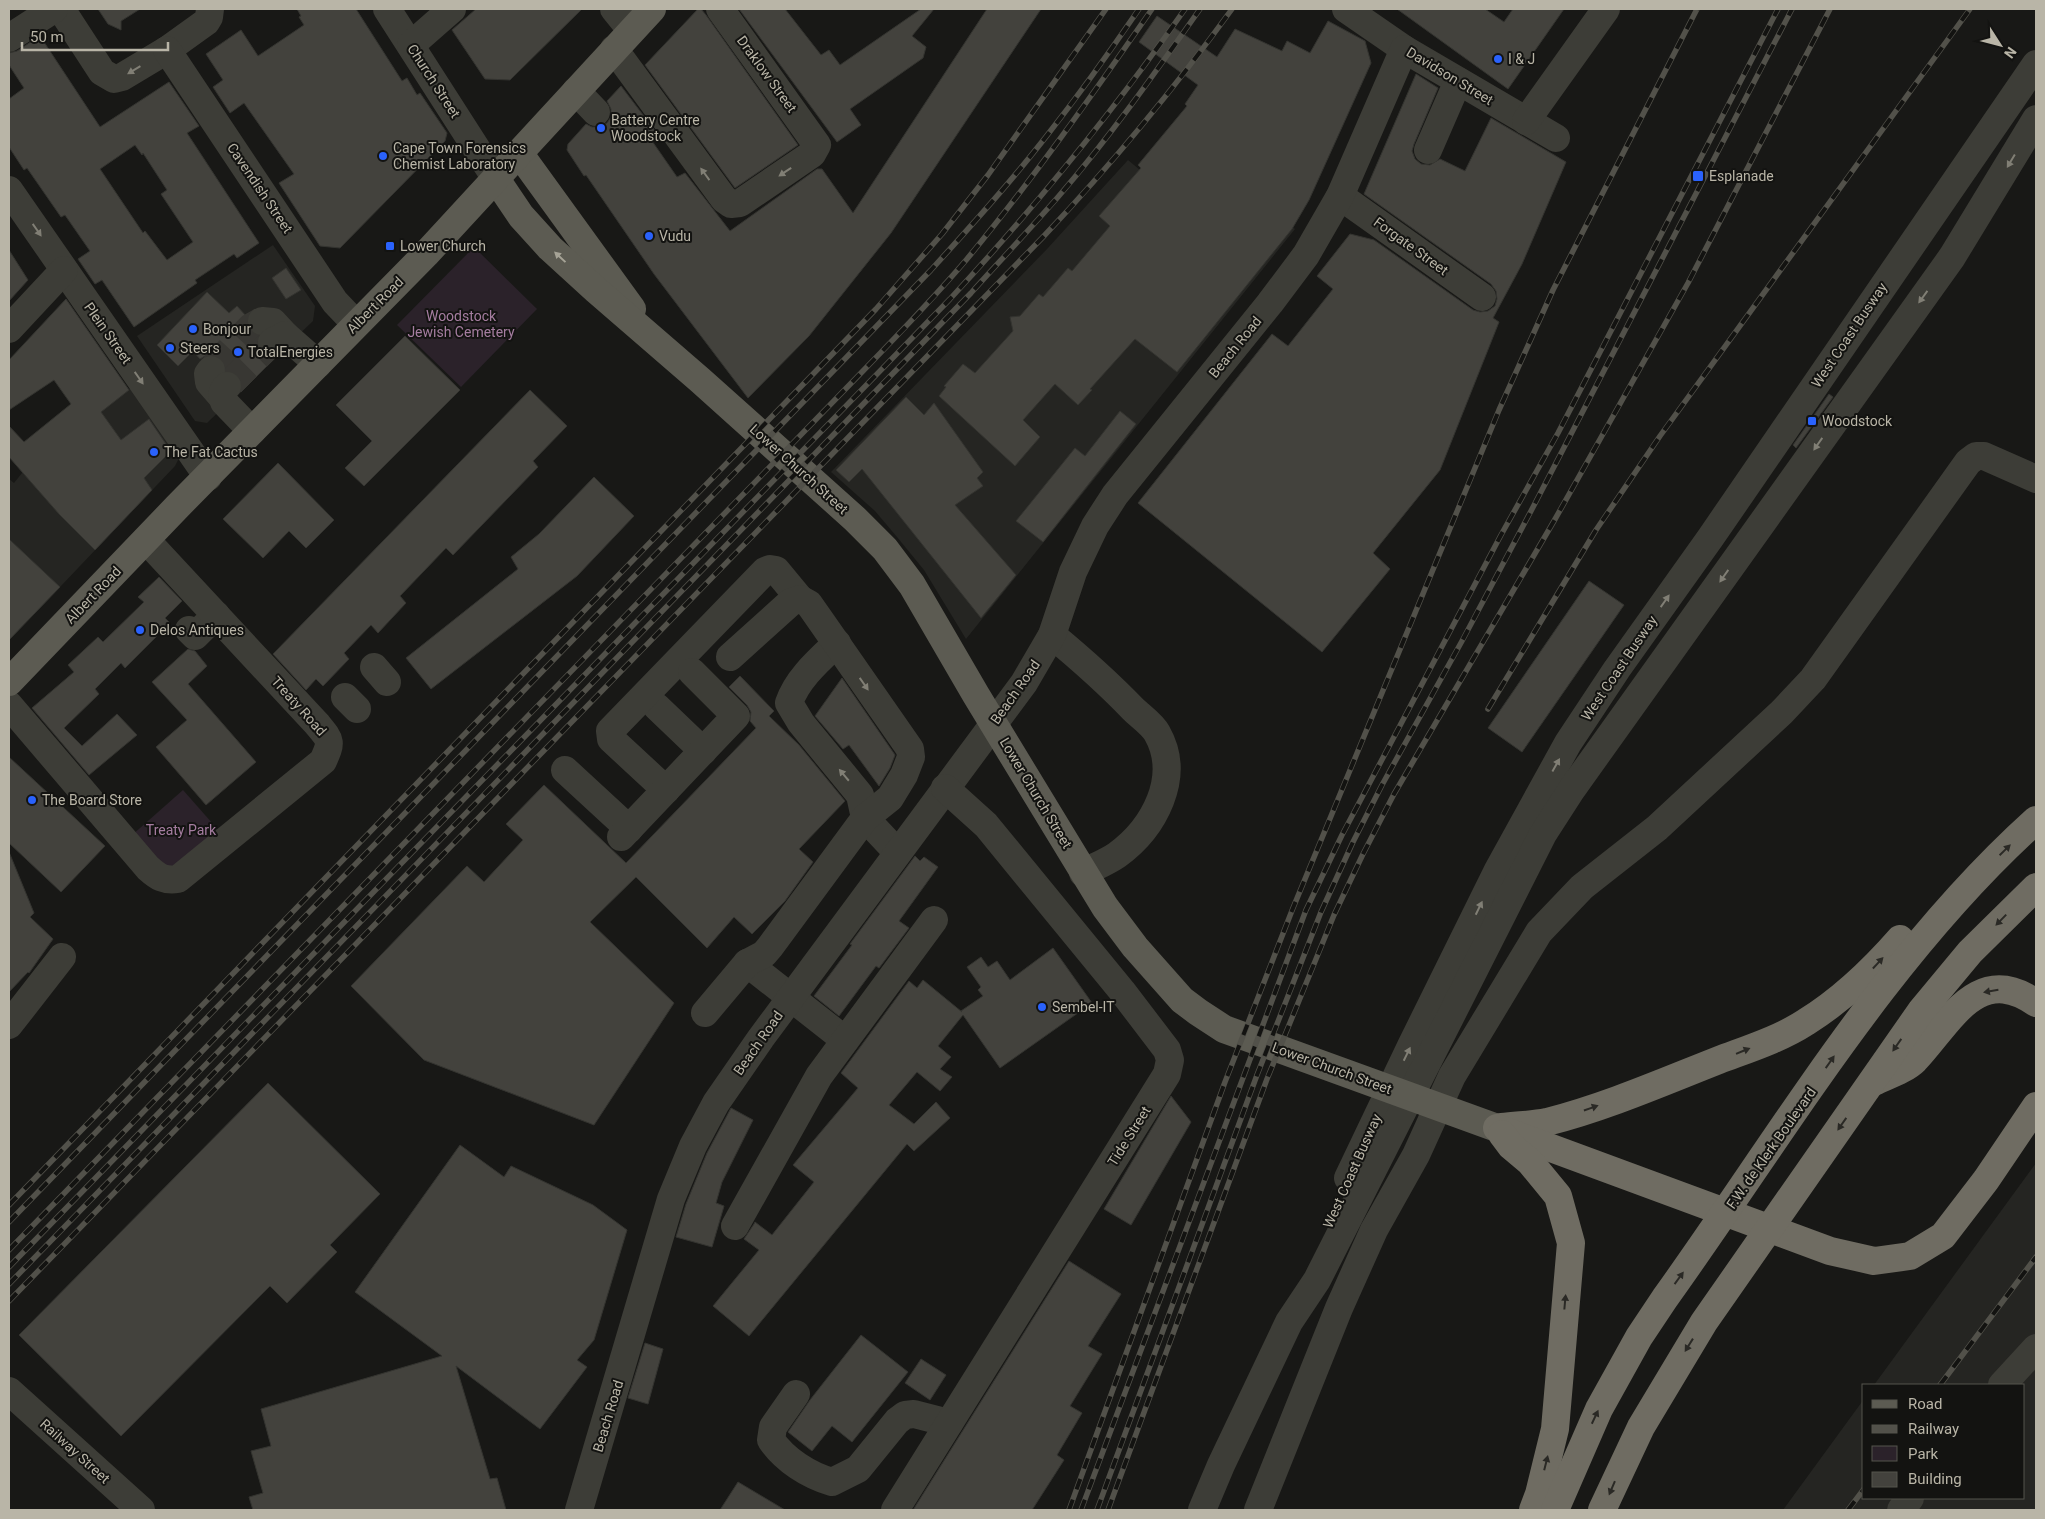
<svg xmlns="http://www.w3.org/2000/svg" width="2045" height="1519" font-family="Roboto,sans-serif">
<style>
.built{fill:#252522}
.green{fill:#2b222a}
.building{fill:#43423d;stroke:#343430;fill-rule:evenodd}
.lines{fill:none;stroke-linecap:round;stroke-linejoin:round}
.minor-tunnel{stroke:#383733;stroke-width:28;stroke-dasharray:28 14;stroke-linecap:butt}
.minor{stroke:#3d3d37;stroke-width:28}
.major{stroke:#5c5b52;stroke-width:28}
.highway{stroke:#6f6c62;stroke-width:28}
.rail-casing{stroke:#52514a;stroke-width:5.5}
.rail{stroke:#131311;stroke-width:4;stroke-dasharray:11;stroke-linecap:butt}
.oneway{fill:#817f75}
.oneway2{fill:#a6a396}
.oneway3{fill:#2a2925}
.poi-dot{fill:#2a62fc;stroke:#131311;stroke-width:2}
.labels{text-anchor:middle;stroke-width:4;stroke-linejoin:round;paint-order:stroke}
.poi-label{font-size:14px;fill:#b9b5a7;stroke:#131311;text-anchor:start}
.street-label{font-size:14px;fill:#b9b5a7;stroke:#131311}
.park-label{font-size:14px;fill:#a57da0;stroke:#131311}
</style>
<rect width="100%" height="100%" fill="#181816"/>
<g class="built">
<polygon points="1128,160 1213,231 1246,191 1295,229 966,639 924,570 897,537 875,511 831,472 1047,249"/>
<polygon points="273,245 315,306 313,321 207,423 195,421 137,336"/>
<polygon points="131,388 179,458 175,466 60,587 9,539 9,479 14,483 22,473"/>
<polygon points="2036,1163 2036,1510 1783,1510 1864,1399 1864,1498 2024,1498 2024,1385 1874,1385"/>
</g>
<g class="green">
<polygon points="474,247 537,309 461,387 397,325"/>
<polygon points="183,790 220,832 177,870 165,871 131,836"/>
</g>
<g class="building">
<polygon points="98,9 140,9 121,21 121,30 108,24"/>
<polygon points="297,9 356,9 402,81 407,78 417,95 420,93 447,133 445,141 340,248 320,246 279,183 294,174 244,103 230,113 213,87 223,80 206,54 241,30 258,56 304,25 299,17 301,16"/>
<polygon points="476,9 582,9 510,80 485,79 452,30"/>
<polygon points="698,9 701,9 706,15 798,145 735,188 645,65"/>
<polygon points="739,9 785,9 821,55 829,50 840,65 921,9 934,9 912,36 926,47 923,58 850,109 861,125 837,142"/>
<polygon points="987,9 1041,9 891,233 809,336 748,398 654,274 586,175 584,176 567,150 568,144 586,124 592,127 599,127 607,123 611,117 611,109 607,101 621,86 659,136 652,141 677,177 685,173 730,231 817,169 822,169 853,213"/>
<polygon points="1397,9 1485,9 1504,22 1513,9 1564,9 1508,89"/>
<polygon points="1157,16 1217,57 1235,29 1282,51 1287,41 1310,53 1328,21 1365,41 1371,63 1309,200 1292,229 1177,372 1135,339 1090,389 1092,390 1078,405 1055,384 1023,420 1040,437 1015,466 939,396 946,387 944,386 963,364 975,373 1013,331 1010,317 1020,316 1039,294 1043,297 1068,268 1072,271 1110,226 1099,216 1141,168 1138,165 1187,106 1185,104 1198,85 1139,42"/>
<path d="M40 36 100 127 169 82 199 126 187 133 259 243 237 258 234 254 195 280 197 283 134 327 102 280 95 284 78 259 90 251 65 215 61 217 27 168 24 170 9 147V99L24 88 9 65V53L17 51ZM135 145 142 155 143 153 167 190 161 194 193 242 167 260 145 231 143 233 100 169Z"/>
<polygon points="1416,74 1438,88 1414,144 1412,151 1415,159 1421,164 1430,165 1440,159 1465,171 1491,118 1566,162 1522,264 1493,318 1499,322 1440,470 1373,553 1390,569 1322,652 1138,503 1272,334 1288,346 1333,289 1317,276 1350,234 1374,240 1473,310 1480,312 1488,311 1495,306 1497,299 1496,291 1491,284 1364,194"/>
<polygon points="9,250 28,280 9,301"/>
<polygon points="286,268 301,290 286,299 272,278"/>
<polygon points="207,292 229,313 237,306 247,317 248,328 253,333 258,336 256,342 259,350 264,356 271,358 277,356 241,392 242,381 237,374 226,371 225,363 220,357 212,354 205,356 200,359 193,351 178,366 157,345"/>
<polygon points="66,299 129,390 101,412 121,440 149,419 168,447 168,454 144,478 152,490 95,550 59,514 9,457 9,426 24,442 71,404 54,380 9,410 9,360"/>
<polygon points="405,336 460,390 364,486 345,468 372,441 336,405"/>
<polygon points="530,390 567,426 533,461 538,467 453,555 446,548 400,596 406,603 378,633 371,625 344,653 349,659 323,686 316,679 306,690 273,654"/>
<polygon points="1829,394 1833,397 1796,448 1793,445"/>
<polygon points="906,397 924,415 934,403 983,472 977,478 983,486 955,505 1016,575 981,618 862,469 849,482 836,470"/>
<polygon points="1120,411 1136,424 1043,542 1016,521 1075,448 1085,456"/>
<polygon points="278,463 334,520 306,548 289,531 263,558 223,519"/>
<polygon points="594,477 634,516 577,576 431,689 406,658 518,569 511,557 539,534"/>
<polygon points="9,539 60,587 9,640"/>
<polygon points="159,577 182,601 165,618 170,623 125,668 121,663 95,689 99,694 64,728 82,746 117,714 137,735 89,775 32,708 74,672 68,665 98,637 103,642 144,602 138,597"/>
<polygon points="1589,581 1624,605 1522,752 1488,728"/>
<polygon points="188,649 195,651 207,666 188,684 256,762 206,805 156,747 187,720 152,682"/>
<polygon points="740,676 774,711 769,716 799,745 845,801 799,849 813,862 785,901 752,934 734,917 707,948 636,877 590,922 674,1003 594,1125 424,1060 351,986 467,866 484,882 523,840 506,824 544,785 626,863 756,728 750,721 751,712 747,705 729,687"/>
<polygon points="842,678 895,755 890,768 879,786 849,745 843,749 815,716"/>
<polygon points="9,757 105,846 61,892 9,843"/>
<polygon points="9,852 34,913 30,917 53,939 29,973 28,972 9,992"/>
<polygon points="915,856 920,861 924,857 938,867 899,921 909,928 879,968 876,966 839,1016 814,996 852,945 850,944"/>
<polygon points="1053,948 1092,1003 1000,1068 963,1015 938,1046 951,1057 940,1069 952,1077 940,1091 917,1072 889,1105 914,1124 936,1102 950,1118 914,1151 907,1144 749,1336 713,1306 759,1250 744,1239 754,1224 755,1222 772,1235 814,1182 793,1165 858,1088 841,1073 909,981 917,988 923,980 962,1012 961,1011 983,996 978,990 981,987 967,967 981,957 988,967 997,961 1010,980"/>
<polygon points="268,1083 380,1194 330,1245 337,1252 287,1303 270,1286 121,1436 19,1335"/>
<polygon points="1171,1096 1191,1122 1131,1225 1104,1209"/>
<polygon points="731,1108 753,1120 722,1182 716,1203 724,1206 712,1247 676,1237 686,1204 707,1153"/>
<polygon points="460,1145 504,1177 511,1166 593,1205 627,1230 594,1340 577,1360 587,1367 540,1429 456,1366 490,1479 497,1478 506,1510 253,1510 249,1497 263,1493 251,1451 271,1446 261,1409 442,1356 355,1292"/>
<polygon points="1069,1261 1121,1294 1088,1346 1102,1354 1070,1406 1082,1413 1057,1455 1064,1460 1032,1510 913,1510"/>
<polygon points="861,1335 908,1372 852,1442 832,1426 812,1451 788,1432 810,1400"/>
<polygon points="645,1343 663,1349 648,1404 628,1398"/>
<polygon points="921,1359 946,1375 930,1400 905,1383"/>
<polygon points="738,1482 785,1510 720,1510"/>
</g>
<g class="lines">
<g class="minor-tunnel">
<polyline points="211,370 251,327 262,321"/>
<polyline points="227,386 272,342"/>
</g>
<g class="minor">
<polyline points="61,9 102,72 114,79 122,77 167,50 206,22 209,17 210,9"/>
<polyline points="387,9 496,179"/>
<polyline points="614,9 631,30"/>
<polyline points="1346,9 1404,49 1556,138"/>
<polyline points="9,38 54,9"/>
<polyline points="411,45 452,9"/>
<polyline points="614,49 724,199 731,204 740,203 812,154 817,145 720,9"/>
<polyline points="167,50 335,302 356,324"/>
<polyline points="576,91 596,112"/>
<polyline points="1526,121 1606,9"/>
<polyline points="1428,150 1458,81"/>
<polyline points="9,190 208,477"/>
<polyline points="1340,196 1482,297"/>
<polyline points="262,321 273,322 285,335"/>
<polyline points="9,329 64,270"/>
<polyline points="272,342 285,335 318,364"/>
<polyline points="211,370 208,374 209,382 222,397"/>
<path d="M227 386C222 391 221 395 224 402L252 431"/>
<polyline points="189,630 195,636 216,615"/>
<path d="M1052 635C1081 659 1107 682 1133 709 1140 716 1152 724 1157 733 1182 777 1154 828 1117 855 1107 862 1094 867 1083 873"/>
<path d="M837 643C819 660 797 679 789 703L801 723 860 795 865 818 897 852"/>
<polyline points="374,667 387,682"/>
<polyline points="345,697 357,709"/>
<path d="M9 705 148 868C158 877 164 881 178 879L323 761C332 741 331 741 317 724L146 540"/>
<polyline points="657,707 703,751"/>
<polyline points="565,770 629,829"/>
<polyline points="666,790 611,739 610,731 765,571 770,569 776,570 800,599"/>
<polyline points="621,837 736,716 692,672"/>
<polyline points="747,963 845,1040"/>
<polyline points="705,1013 747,963 764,954 770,947 865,818 890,798 904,775 911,757 910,749 823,624 809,604 800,599 791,602 730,657"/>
<polyline points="9,1025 62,957"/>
<polyline points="1348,1178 1411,1046 1498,870 1568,743 1617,669 1711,537 2036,64"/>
<polyline points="735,1226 819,1076 934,920"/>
<polyline points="2002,1385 2036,1348"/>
<polyline points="9,1391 141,1510"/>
<path d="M796 1394 773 1427 771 1440C785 1460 808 1475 832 1482L858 1469 897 1421 905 1415 914 1414 949 1423"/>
<polyline points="579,1510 671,1199 693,1146 716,1103 761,1038 1024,683 1052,635 1073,572 1095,526 1115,495 1270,303 1306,255 1340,196 1404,49"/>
<polyline points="895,1510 1167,1074 1170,1060 1167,1050 1122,991 986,825 945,788"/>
<polyline points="1202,1510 1221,1465 1289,1322 1317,1280 1543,834 1572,789 1952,257 2036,119"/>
<polyline points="1258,1510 1339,1308 1374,1230 1416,1155 1452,1076 1539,932 1582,887 1657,828 1782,712 1813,679 1968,462 1976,456 1984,456 2036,479"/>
<polyline points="1901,1510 1910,1498"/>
</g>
<g class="major">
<polyline points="519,153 632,309"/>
<polyline points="496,179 521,216 550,248 596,290 700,380 855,519 885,549 912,585 976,695 1105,907 1135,947 1182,1000 1198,1012 1224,1029 1497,1128"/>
<polyline points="9,682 177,507 426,254 652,9"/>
</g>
<g class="highway">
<path d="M1874 1082C1886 1076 1905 1070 1915 1060 1950 1023 1977 962 2036 1003"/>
<path d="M1502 1127C1517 1125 1533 1125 1547 1122 1606 1107 1663 1082 1719 1060 1748 1049 1780 1039 1806 1022 1843 999 1872 971 1900 939"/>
<polyline points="1497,1128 1830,1251 1874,1261 1910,1256 1943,1236 1986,1180 2036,1106"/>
<polyline points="1502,1134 1511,1146 1530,1162 1558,1196 1571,1243 1555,1429 1539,1494 1533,1510"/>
<path d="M1555 1510 1599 1409 1639 1337 1665 1298C1782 1135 1886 955 2036 820"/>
<polyline points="1602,1510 1641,1427 1704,1322 1921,1011 1970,952 2036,887"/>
</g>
<g class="rail-casing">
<g id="rail">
<polyline points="1488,709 1596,530 1660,436 1970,9"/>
<polyline points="9,1205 876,309 942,234 988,175 1106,9"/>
<path d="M9 1222 931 270C970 227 1009 184 1045 138 1078 96 1109 53 1139 9"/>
<path d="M9 1250 861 373C897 336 933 299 967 259 1033 179 1093 94 1152 9"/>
<path d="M9 1267 950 299C1035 207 1113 112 1185 9"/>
<path d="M9 1284 971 293C1000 261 1029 230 1058 197 1109 138 1155 73 1200 9"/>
<path d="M9 1301 1043 237C1111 165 1174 89 1232 9"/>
<polyline points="1940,1385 2036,1257"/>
<polyline points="1069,1510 1225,1082 1293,908 1499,410 1553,290 1697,9"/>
<polyline points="1081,1510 1306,910 1342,835 1501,535 1558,433 1778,9"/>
<polyline points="1097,1510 1257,1075 1321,912 1353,842 1382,785 1462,641 1531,511 1792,9"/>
<polyline points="1108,1510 1267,1079 1334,915 1363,854 1394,794 1554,521 1688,283 1830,9"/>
<polyline points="1848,1510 1864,1489"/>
</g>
</g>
<use href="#rail" class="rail"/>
</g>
<defs><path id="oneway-solid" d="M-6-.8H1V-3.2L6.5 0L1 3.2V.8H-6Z" transform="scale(1.25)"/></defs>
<g class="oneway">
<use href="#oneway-solid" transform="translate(134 70) rotate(149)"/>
<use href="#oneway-solid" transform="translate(2011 161) rotate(121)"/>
<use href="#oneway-solid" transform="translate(785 172) rotate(146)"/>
<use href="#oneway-solid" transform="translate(705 174) rotate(-126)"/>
<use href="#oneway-solid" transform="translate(37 230) rotate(55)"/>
<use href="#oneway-solid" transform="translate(1923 297) rotate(126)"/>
<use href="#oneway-solid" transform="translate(139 378) rotate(55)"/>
<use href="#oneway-solid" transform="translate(1818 444) rotate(125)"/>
<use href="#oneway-solid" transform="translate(1724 576) rotate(125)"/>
<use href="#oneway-solid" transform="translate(1665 601) rotate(-55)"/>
<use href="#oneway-solid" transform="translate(864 684) rotate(55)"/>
<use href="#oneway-solid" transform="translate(1556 765) rotate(-61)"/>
<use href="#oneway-solid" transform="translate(844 775) rotate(-130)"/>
<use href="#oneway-solid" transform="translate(1479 908) rotate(-64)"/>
<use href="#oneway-solid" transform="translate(1407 1054) rotate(-64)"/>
</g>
<use class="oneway2" href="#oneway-solid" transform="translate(560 257) rotate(-137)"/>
<g class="oneway3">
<use href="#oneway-solid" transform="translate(2005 850) rotate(-44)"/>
<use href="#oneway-solid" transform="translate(2001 920) rotate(134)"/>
<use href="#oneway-solid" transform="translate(1878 963) rotate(-47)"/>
<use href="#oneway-solid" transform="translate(1991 991) rotate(170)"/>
<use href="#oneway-solid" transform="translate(1897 1045) rotate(125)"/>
<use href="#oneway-solid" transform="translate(1743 1051) rotate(-22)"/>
<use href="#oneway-solid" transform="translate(1830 1062) rotate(-55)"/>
<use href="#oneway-solid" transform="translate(1591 1108) rotate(-19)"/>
<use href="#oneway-solid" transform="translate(1842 1124) rotate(125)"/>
<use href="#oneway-solid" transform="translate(1679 1278) rotate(-54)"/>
<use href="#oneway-solid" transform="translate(1565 1302) rotate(-85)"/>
<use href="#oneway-solid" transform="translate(1689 1345) rotate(122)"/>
<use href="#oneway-solid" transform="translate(1595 1417) rotate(-65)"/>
<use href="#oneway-solid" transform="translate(1546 1463) rotate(-76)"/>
<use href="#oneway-solid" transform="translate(1612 1488) rotate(113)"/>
</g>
<g class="poi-dot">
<circle cx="1498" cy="59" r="5"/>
<circle cx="601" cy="128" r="5"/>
<circle cx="383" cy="156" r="5"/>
<rect x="1692" y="170" width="12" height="12" rx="2.5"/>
<circle cx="649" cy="236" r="5"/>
<rect x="385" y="241" width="10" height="10" rx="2.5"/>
<circle cx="193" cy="329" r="5"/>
<circle cx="170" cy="348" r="5"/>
<circle cx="238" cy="352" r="5"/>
<rect x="1807" y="416" width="10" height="10" rx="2.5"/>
<circle cx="154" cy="452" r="5"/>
<circle cx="140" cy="630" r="5"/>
<circle cx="32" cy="800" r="5"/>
<circle cx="1042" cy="1007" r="5"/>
</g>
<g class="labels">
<g class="poi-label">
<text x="1508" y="64">I &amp; J</text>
<text x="611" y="125">Battery Centre<tspan x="611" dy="16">Woodstock</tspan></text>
<text x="393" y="153">Cape Town Forensics<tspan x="393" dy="16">Chemist Laboratory</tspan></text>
<text x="1709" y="181">Esplanade</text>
<text x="659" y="241">Vudu</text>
<text x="400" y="251">Lower Church</text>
<text x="203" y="334">Bonjour</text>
<text x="180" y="353">Steers</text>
<text x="248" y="357">TotalEnergies</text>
<text x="1822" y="426">Woodstock</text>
<text x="164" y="457">The Fat Cactus</text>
<text x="150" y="635">Delos Antiques</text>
<text x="42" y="805">The Board Store</text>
<text x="1052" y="1012">Sembel-IT</text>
</g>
<g class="street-label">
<text transform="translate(767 74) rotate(54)" y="5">Draklow Street</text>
<text transform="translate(1450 76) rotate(31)" y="5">Davidson Street</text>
<text transform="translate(434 81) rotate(57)" y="5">Church Street</text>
<text transform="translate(260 188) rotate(56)" y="5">Cavendish Street</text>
<text transform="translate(1411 246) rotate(36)" y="5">Forgate Street</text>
<text transform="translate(375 305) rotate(-45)" y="5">Albert Road</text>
<text transform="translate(108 333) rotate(55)" y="5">Plein Street</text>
<text transform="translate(1849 335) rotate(-56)" y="5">West Coast Busway</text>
<text transform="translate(1235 347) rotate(-51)" y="5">Beach Road</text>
<text transform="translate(799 469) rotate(42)" y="5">Lower Church Street</text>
<text transform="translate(93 595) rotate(-46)" y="5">Albert Road</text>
<text transform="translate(1619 668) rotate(-56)" y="5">West Coast Busway</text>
<text transform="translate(1015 692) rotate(-55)" y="5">Beach Road</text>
<text transform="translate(299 706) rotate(48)" y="5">Treaty Road</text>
<text transform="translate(1036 793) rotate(59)" y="5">Lower Church Street</text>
<text transform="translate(758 1043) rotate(-55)" y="5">Beach Road</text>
<text transform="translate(1332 1068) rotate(20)" y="5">Lower Church Street</text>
<text transform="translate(1129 1136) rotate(-58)" y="5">Tide Street</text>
<text transform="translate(1771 1148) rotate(-55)" y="5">F.W. de Klerk Boulevard</text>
<text transform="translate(1352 1171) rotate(-66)" y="5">West Coast Busway</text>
<text transform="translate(608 1416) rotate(-73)" y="5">Beach Road</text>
<text transform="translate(75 1451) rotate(42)" y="5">Railway Street</text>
</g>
<g class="park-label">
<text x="461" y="321">Woodstock<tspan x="461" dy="16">Jewish Cemetery</tspan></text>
<text x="181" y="835">Treaty Park</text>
</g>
</g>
<rect width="2045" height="1519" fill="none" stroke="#b9b5a7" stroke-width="20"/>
<rect x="1862" y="1384" width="162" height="115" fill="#131311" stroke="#55544d"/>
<rect x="1872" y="1400" width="25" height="8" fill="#5c5b52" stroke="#55544d"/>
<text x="1908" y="1409" font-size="15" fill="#b9b5a7">Road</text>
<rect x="1872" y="1425" width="25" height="8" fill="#52514a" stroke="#55544d"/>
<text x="1908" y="1434" font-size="15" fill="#b9b5a7">Railway</text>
<rect x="1872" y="1446" width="25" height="15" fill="#2b222a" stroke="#55544d"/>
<text x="1908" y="1459" font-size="15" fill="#b9b5a7">Park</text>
<rect x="1872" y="1472" width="25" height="15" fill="#43423d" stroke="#55544d"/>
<text x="1908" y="1484" font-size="15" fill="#b9b5a7">Building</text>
<g transform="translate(2000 45) rotate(126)" stroke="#131311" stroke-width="4" paint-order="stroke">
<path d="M0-4L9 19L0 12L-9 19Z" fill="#b9b5a7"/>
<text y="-8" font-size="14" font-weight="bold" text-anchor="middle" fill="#b9b5a7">N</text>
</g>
<path d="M22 42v8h146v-8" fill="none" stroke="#b9b5a7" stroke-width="2.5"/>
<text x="30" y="42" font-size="15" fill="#b9b5a7" stroke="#131311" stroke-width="4" paint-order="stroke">50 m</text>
</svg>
